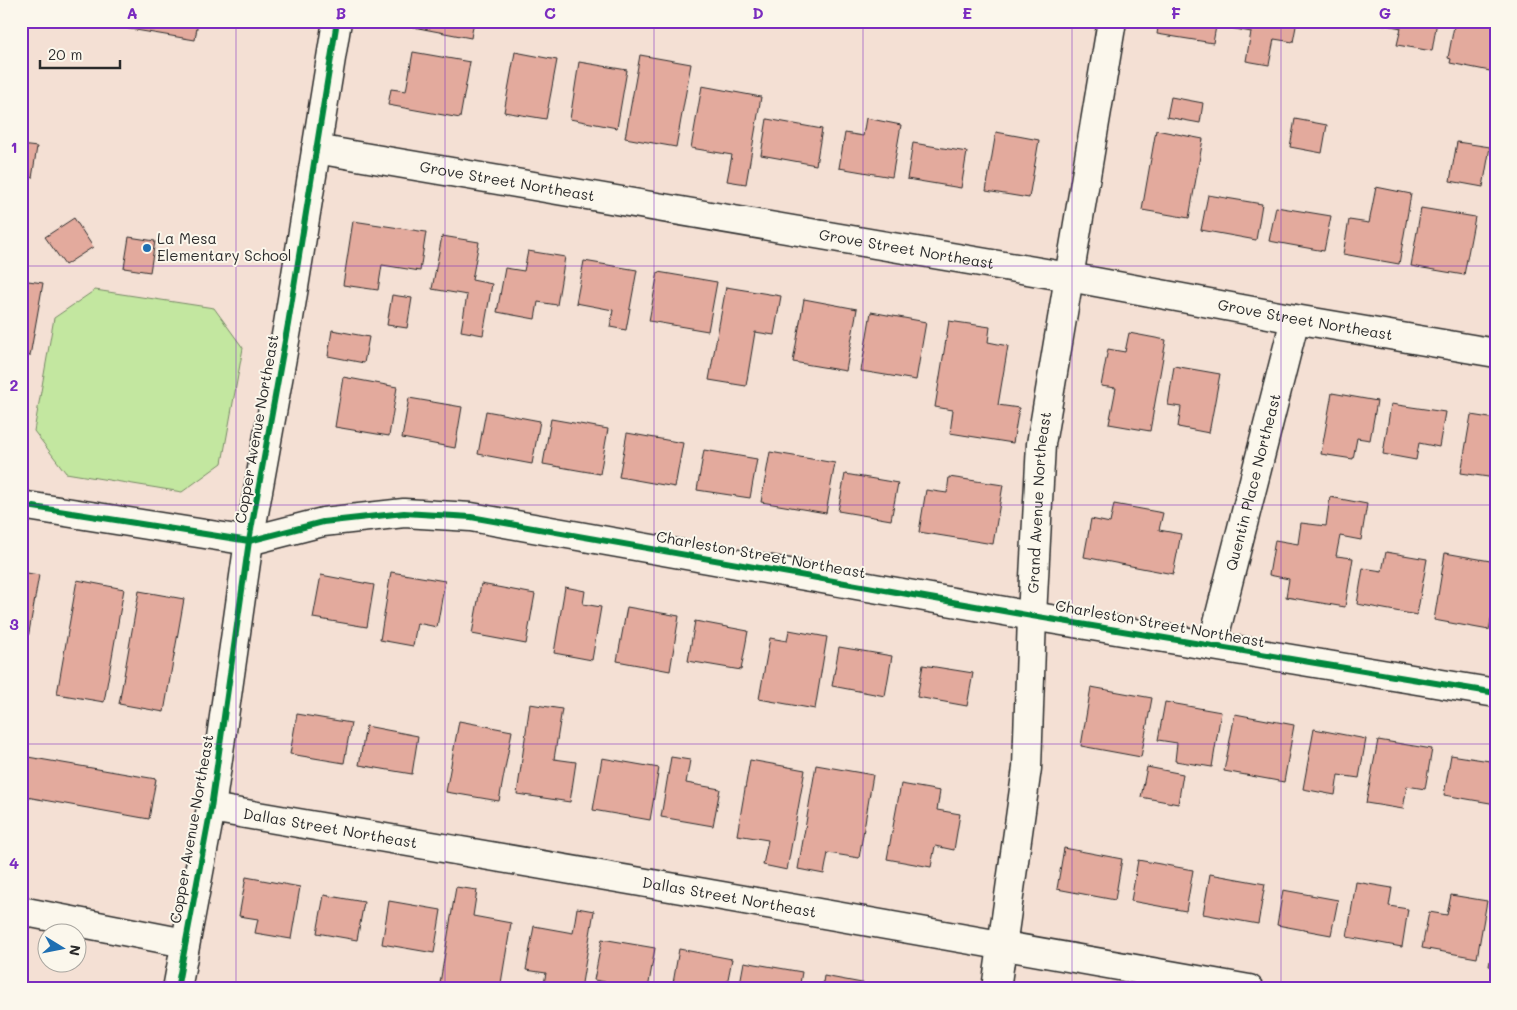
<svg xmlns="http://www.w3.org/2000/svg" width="1517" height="1010" font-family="Mali,sans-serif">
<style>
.green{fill:#c3e7a0;stroke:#778966}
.building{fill:#e3aa9d;stroke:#2b2b2b}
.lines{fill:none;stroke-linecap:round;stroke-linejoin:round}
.minor-casing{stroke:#2b2b2b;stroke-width:31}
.minor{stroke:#fbf7ec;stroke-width:28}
.cycleway-casing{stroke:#fbf7ec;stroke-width:9}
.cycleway{stroke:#00873e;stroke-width:6}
.grid{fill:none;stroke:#7b2cbf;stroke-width:1;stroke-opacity:0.55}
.poi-dot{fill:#1f6fb2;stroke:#fbf7ec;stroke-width:2}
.labels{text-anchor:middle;stroke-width:4;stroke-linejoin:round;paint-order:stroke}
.street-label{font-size:15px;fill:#2b2b2b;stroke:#fbf7ec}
.poi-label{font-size:15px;fill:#2b2b2b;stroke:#fbf7ec;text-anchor:start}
.neatline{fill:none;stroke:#7b2cbf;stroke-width:2}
.grid-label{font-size:16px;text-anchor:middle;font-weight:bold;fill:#7b2cbf}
</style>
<rect width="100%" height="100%" fill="#f4e0d4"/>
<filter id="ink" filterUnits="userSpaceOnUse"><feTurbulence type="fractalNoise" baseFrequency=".02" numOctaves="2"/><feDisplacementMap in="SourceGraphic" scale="10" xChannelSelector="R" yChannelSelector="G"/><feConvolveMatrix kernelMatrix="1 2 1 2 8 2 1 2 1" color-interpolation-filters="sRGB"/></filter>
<g filter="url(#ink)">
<polygon class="green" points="95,290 214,308 243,348 222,463 182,492 66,473 34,431 54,318"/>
<g class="building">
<polygon points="126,21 198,21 195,40 124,28"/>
<polygon points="414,21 474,21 471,38 413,27"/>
<polygon points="1159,21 1217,21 1213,43 1157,34"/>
<polygon points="1231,21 1297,21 1293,42 1274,39 1269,65 1246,61 1251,32 1230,28"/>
<polygon points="1382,21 1437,21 1432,51 1397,45 1401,28 1381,24"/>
<polygon points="1455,21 1496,21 1496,41 1490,71 1450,63 1451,59 1448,58"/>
<polygon points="413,52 470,62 460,118 388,105 391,89 406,91"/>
<polygon points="515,52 557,60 546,119 504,112"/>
<polygon points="640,55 691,64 676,147 625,138"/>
<polygon points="579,62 627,70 617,128 570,119"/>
<polygon points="702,86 761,97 746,184 727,181 732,155 691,148"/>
<polygon points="1171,97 1203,103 1200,123 1167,117"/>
<polygon points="866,118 901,125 892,177 839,168 845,133 863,136"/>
<polygon points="767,119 822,129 816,165 761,155"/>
<polygon points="1295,119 1327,125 1322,153 1290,147"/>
<polygon points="1156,130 1203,139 1189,218 1142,210"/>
<polygon points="996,132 1039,140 1029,198 986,191"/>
<polygon points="1457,142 1490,147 1483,187 1450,181"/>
<polygon points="913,143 967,152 961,188 907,179"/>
<polygon points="21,145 37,147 32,178 21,177"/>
<polygon points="1376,187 1411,194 1399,264 1343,254 1349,220 1369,223"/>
<polygon points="1208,195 1262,204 1256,240 1201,230"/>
<polygon points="1276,207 1331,216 1324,251 1269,241"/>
<polygon points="1421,208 1475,217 1464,275 1411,266"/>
<polygon points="74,218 93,247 65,265 45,237"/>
<polygon points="353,221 426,232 420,271 382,265 378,290 343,285"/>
<polygon points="442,236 479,242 472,280 492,284 483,335 461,331 467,295 432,289"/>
<polygon points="129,237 155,241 150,272 124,268"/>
<polygon points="528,251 565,257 557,305 538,302 535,319 497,312 505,268 524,271"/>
<polygon points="584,261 637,270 626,330 610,327 613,310 576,303"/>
<polygon points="658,272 717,282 708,331 649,321"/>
<polygon points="21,280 43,283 30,356 21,355"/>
<polygon points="726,287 781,296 774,335 755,332 746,386 709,380"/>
<polygon points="392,295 412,298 407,328 387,325"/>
<polygon points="804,299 857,309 846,371 793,362"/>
<polygon points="871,312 926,322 916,380 861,371"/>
<polygon points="949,321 990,327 988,342 1008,346 998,405 1019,408 1013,443 950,433 953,410 935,407"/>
<polygon points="332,330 369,337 364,363 328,356"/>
<polygon points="1129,333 1166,340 1150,431 1109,424 1116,388 1101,386 1108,349 1125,352"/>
<polygon points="1174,366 1220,374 1209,433 1178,427 1181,407 1168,405"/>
<polygon points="343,377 397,387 389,436 335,427"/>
<polygon points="1332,393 1377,401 1370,440 1357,438 1353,459 1321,454"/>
<polygon points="409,398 462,407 455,448 402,438"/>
<polygon points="1391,404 1445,412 1439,447 1419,443 1416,460 1383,454"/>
<polygon points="486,411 540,421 532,464 478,454"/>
<polygon points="1471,415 1496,419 1495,478 1461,473"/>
<polygon points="551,419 608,429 600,474 543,464"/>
<polygon points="627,433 683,443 675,487 619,477"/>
<polygon points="704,450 757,459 750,498 697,490"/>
<polygon points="770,452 835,463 826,513 761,502"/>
<polygon points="845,474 898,483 891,520 838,511"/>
<polygon points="949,477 1003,485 993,544 919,532 926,490 947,493"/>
<polygon points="1330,497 1367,504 1361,540 1340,536 1336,556 1353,558 1345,607 1286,597 1289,579 1269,575 1275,540 1298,544 1301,523 1326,526"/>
<polygon points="1114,504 1163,513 1159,530 1181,534 1173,574 1084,557 1091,519 1110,523"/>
<polygon points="1386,552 1427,559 1417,615 1357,604 1363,568 1382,571"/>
<polygon points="1445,553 1496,562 1496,594 1489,630 1434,620"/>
<polygon points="21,572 39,575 21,678"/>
<polygon points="391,572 445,581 437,627 417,623 413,646 380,640"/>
<polygon points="321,575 374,585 367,627 313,618"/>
<polygon points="77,580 124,589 104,702 57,694"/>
<polygon points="481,584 535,594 526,644 472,634"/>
<polygon points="565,587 585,591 583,604 601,607 592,660 554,653"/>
<polygon points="139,591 184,599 164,712 119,704"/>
<polygon points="627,607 679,616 670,671 617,661"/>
<polygon points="695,621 748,631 741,670 688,661"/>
<polygon points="789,630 827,637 815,709 759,699 770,638 787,641"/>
<polygon points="839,647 892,656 885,696 832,686"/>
<polygon points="923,665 973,673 967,706 917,697"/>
<polygon points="1091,687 1152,698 1141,757 1081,746"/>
<polygon points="1165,702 1221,712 1212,767 1175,761 1177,743 1158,740"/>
<polygon points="530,704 562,709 554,759 576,762 570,802 517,794"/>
<polygon points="297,714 351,723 344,763 290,754"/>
<polygon points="1235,714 1294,725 1284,782 1224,771"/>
<polygon points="459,721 512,731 499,801 446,792"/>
<polygon points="366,726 418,736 412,774 359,765"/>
<polygon points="1314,729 1366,739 1359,778 1338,775 1335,795 1303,789"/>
<polygon points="1378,740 1432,749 1425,789 1407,786 1403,809 1366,803"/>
<polygon points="1451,755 1496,762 1496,804 1444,795"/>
<polygon points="22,756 156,779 149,819 21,796"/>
<polygon points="671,757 690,760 686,783 720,789 713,826 661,817"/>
<polygon points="602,758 659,768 650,820 593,810"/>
<polygon points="750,760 805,770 787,870 763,865 768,840 737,835"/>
<polygon points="816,765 873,775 859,858 828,853 824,874 798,869"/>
<polygon points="1147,767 1183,774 1178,804 1141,797"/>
<polygon points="901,784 940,791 937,810 960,814 954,850 935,846 931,867 887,859"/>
<polygon points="1064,848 1122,859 1115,900 1057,889"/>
<polygon points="1138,860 1193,870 1186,911 1131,901"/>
<polygon points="1210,874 1265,884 1258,924 1203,914"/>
<polygon points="246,877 300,887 291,939 255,933 258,919 239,916"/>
<polygon points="1356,882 1392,888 1389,906 1408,909 1402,947 1347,937"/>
<polygon points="456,887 477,890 473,916 511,923 500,989 439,989"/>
<polygon points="1283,890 1338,900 1331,935 1277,925"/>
<polygon points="324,895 364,902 357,940 317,933"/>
<polygon points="1451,895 1487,901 1477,958 1422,948 1429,912 1447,915"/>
<polygon points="389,901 441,910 434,953 382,944"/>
<polygon points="577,908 594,911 581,989 543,989 546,973 526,970 534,926 573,933"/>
<polygon points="1496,928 1496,967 1489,966"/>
<polygon points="602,939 655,948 648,989 594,980"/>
<polygon points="679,949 732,959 726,989 672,989"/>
<polygon points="744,962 802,972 799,989 739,989"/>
<polygon points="824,976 878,986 878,989 822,989"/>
</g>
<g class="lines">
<g class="minor-casing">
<g id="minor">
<path id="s1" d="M316 149 1069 277 1295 319 1496 353"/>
<polyline points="21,505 249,541 323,522 404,513 471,517 1032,616 1496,693"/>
<path id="s2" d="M1212 646 1295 319"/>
<path id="s3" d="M211 808 699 892 1249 989"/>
<polyline points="21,911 185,943"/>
<polyline points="177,989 211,808 249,541 288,324 337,21"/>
<path id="s4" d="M996 989 1027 768 1032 616 1041 444 1112 21"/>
</g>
</g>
<use href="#minor" class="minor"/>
<g class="cycleway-casing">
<g id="cycleway">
<polyline points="21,505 249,541 323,522 404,513 471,517 1032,616 1496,693"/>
<polyline points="177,989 211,808 249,541 288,324 337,21"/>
</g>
</g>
<use href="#cycleway" class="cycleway"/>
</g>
</g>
<path class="grid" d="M236 21V989M445 21V989M654 21V989M863 21V989M1072 21V989M1281 21V989M21 266H1496M21 505H1496M21 744H1496"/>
<circle class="poi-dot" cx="147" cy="248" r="5"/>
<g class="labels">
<g class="street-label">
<text dy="5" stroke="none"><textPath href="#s1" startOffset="194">Grove Street Northeast</textPath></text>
<text dy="5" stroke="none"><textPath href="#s1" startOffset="599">Grove Street Northeast</textPath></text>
<text dy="5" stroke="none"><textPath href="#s1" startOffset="1004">Grove Street Northeast</textPath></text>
<text transform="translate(257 429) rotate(-80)" y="5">Copper Avenue Northeast</text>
<text dy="5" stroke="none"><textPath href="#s2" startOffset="169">Quentin Place Northeast</textPath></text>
<text dy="5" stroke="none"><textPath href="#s4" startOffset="489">Grand Avenue Northeast</textPath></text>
<text transform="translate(761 555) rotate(10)" y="5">Charleston Street Northeast</text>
<text transform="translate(1160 624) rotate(10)" y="5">Charleston Street Northeast</text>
<text transform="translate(192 829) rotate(-80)" y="5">Copper Avenue Northeast</text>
<text dy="5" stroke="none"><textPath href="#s3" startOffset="121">Dallas Street Northeast</textPath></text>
<text dy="5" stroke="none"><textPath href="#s3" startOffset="526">Dallas Street Northeast</textPath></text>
</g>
<g class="poi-label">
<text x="157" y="244">La Mesa<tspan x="157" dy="17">Elementary School</tspan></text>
</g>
</g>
<rect width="1517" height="1010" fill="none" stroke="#fbf7ec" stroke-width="55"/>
<g transform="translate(62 948) rotate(100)"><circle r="24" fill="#fbf7ec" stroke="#a8a59f"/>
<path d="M0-4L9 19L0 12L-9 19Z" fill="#1f6fb2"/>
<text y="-8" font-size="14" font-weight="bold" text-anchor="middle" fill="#2b2b2b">N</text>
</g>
<path d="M40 60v8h80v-8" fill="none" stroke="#2b2b2b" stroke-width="2.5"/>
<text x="48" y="60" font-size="15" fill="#2b2b2b" stroke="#fbf7ec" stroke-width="4" paint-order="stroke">20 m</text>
<rect x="28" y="28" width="1462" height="954" class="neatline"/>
<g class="grid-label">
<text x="132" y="19">A</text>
<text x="341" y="19">B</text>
<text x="550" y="19">C</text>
<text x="758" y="19">D</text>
<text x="967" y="19">E</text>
<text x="1176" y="19">F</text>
<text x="1385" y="19">G</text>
<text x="14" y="153">1</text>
<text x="14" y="391">2</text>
<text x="14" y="630">3</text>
<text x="14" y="869">4</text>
</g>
</svg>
